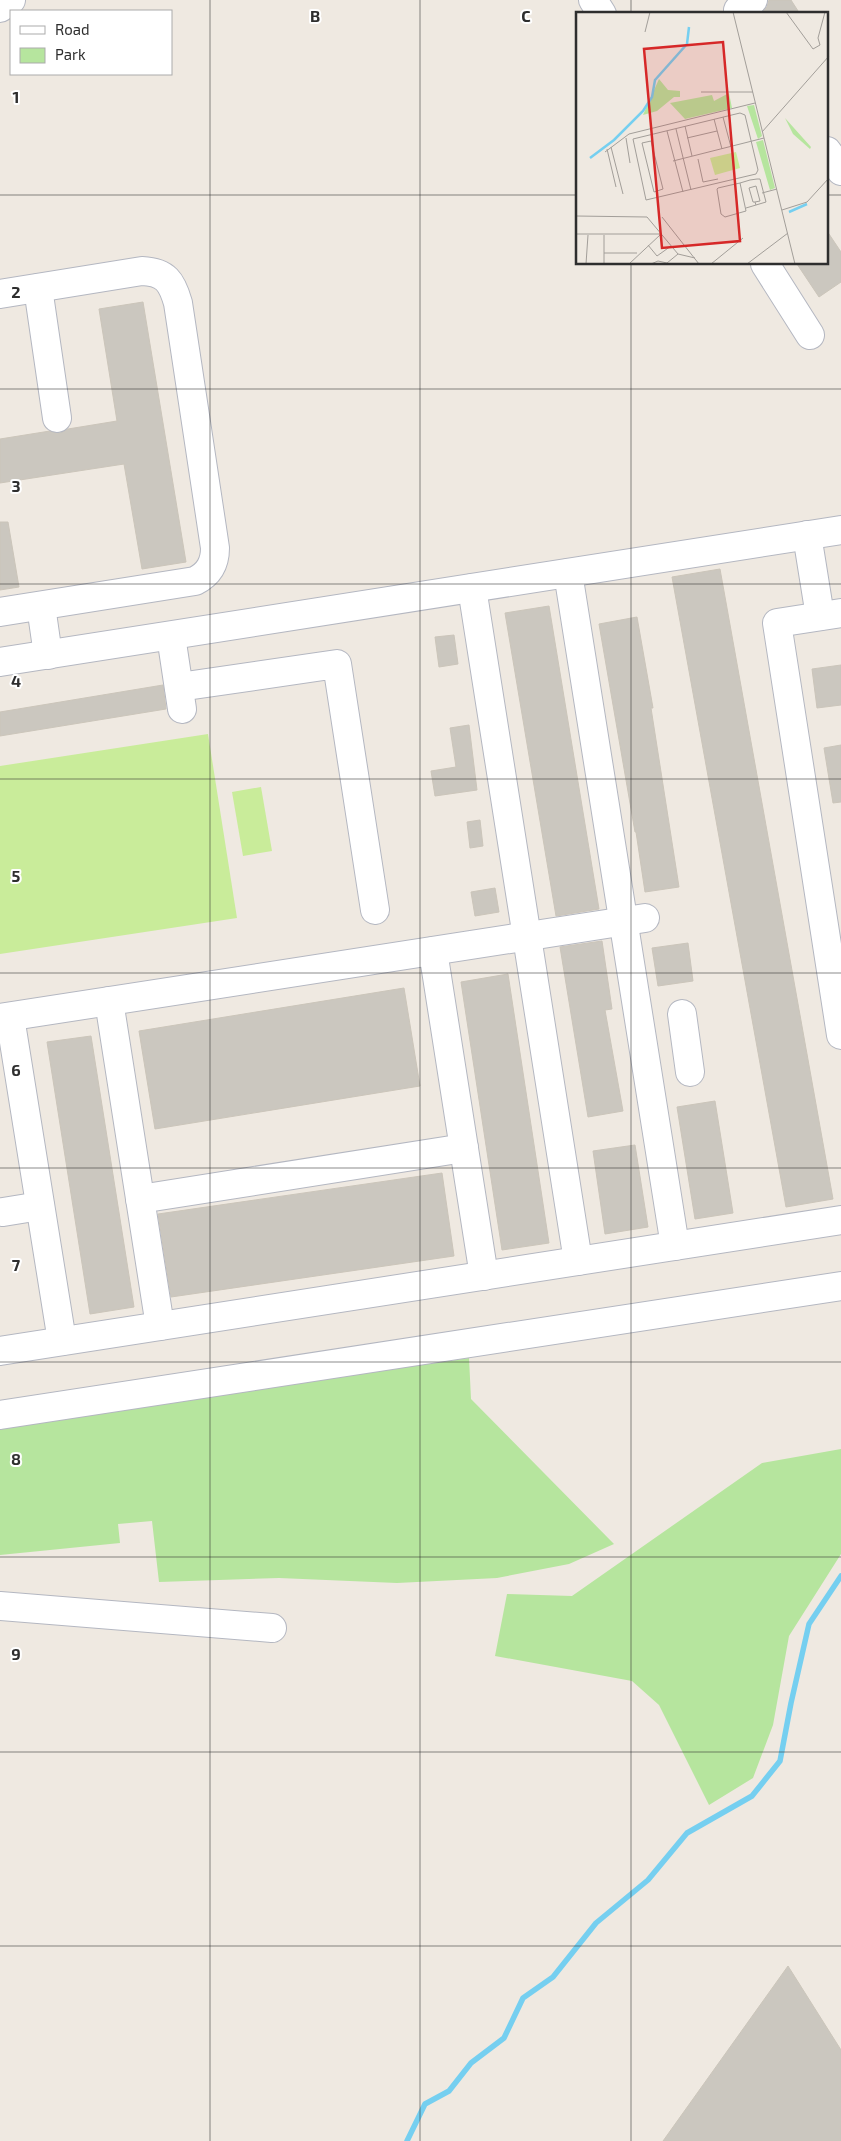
<svg xmlns="http://www.w3.org/2000/svg" width="841" height="2141" font-family="'Exo 2',sans-serif">
<style>
.green{fill:#b6e59e}
.pitch{fill:#c9ec9a}
.lines{fill:none;stroke-linecap:round;stroke-linejoin:round}
.stream{stroke:#75cff0;stroke-width:5.5}
.building{fill:#cbc7bf;stroke:#cbc5ba}
.minor-casing{stroke:#b4b7c1;stroke-width:30}
.minor{stroke:#fff;stroke-width:28}
.grid{fill:none;stroke:#2e2e2e;stroke-width:1;stroke-opacity:0.55}
.inset-river{fill:none;stroke:#75cff0;stroke-width:2.5}
.inset-road{fill:none;stroke:#a29e99;stroke-width:1}
.view{fill:#d62828;fill-opacity:0.15;stroke:#d62828;stroke-width:2.5}
.inset-edge{fill:none;stroke:#2e2e2e;stroke-width:2.5}
.grid-label{font-size:16px;text-anchor:middle;font-weight:bold;fill:#2e2e2e;stroke:#fff;stroke-width:4;stroke-linejoin:round;paint-order:stroke}
</style>
<rect width="100%" height="100%" fill="#efe9e1"/>
<g class="green">
<polygon points="469,1358 471,1399 614,1544 569,1564 497,1578 397,1583 279,1578 159,1582 152,1521 118,1524 120,1543 0,1555 0,1426"/>
<polygon points="841,1449 841,1554 789,1636 773,1725 753,1778 709,1805 659,1705 632,1681 495,1656 507,1594 572,1596 762,1463"/>
</g>
<g class="pitch">
<polygon points="208,734 237,918 0,954 0,766"/>
<polygon points="261,787 272,851 243,856 232,792"/>
</g>
<g class="lines">
<polyline class="stream" points="407,2141 425,2104 449,2091 471,2063 504,2038 523,1998 553,1977 596,1923 648,1880 687,1833 752,1796 780,1761 791,1703 809,1624 841,1576"/>
</g>
<g class="building">
<polygon points="769,0 791,0 800,14 761,14 767,7"/>
<polygon points="827,231 841,252 841,282 819,297 797,264 827,264"/>
<polygon points="143,302 186,562 142,569 124,464 0,483 0,439 50,431 60,433 68,429 117,421 99,309"/>
<polygon points="0,522 8,522 19,587 0,590"/>
<polygon points="720,569 833,1199 786,1207 672,577"/>
<polygon points="549,606 599,909 556,916 505,613"/>
<polygon points="637,617 653,708 651,708 679,887 645,892 636,832 635,832 599,624"/>
<polygon points="454,635 458,664 439,667 435,637"/>
<polygon points="841,665 841,705 817,708 812,669"/>
<polygon points="163,685 166,709 0,736 0,712"/>
<polygon points="469,725 477,790 435,796 431,771 456,767 450,728"/>
<polygon points="841,745 841,802 833,803 824,748"/>
<polygon points="480,820 483,846 470,848 467,822"/>
<polygon points="495,888 499,912 475,916 471,892"/>
<polygon points="602,941 612,1009 605,1010 623,1111 588,1117 560,947"/>
<polygon points="688,943 693,981 658,986 652,948"/>
<polygon points="508,974 549,1243 502,1250 461,982"/>
<polygon points="404,988 420,1086 155,1129 139,1031"/>
<polygon points="91,1036 134,1307 90,1314 47,1042"/>
<polygon points="715,1101 733,1213 695,1219 677,1107"/>
<polygon points="635,1145 648,1227 605,1234 593,1151"/>
<polygon points="442,1173 454,1256 171,1297 158,1214"/>
<polygon points="788,1966 841,2050 841,2141 663,2141"/>
</g>
<g class="lines">
<g class="minor-casing">
<g id="minor">
<polyline points="593,0 602,14"/>
<polyline points="0,8 11,0"/>
<polyline points="738,10 753,0"/>
<polyline points="827,151 841,171"/>
<polyline points="765,264 810,335"/>
<polyline points="38,288 57,418"/>
<path d="M0 294 142 271C166 272 172 282 178 303L215 548C215 563 209 574 195 581L0 612"/>
<polyline points="807,535 820,616"/>
<polyline points="568,573 675,1246"/>
<polyline points="472,588 578,1261"/>
<polyline points="41,606 48,655"/>
<polyline points="841,613 777,623 841,1035"/>
<polyline points="171,636 182,709"/>
<polyline points="0,662 841,530"/>
<polyline points="179,687 337,664 375,910"/>
<polyline points="433,951 484,1276"/>
<polyline points="109,1001 160,1326"/>
<polyline points="682,1014 690,1072"/>
<polyline points="10,1017 62,1341"/>
<polyline points="0,1018 645,918"/>
<polyline points="140,1199 464,1148"/>
<polyline points="3,1212 40,1206"/>
<polyline points="0,1351 841,1220"/>
<polyline points="0,1415 841,1286"/>
<polyline points="0,1606 272,1628"/>
</g>
</g>
<use href="#minor" class="minor"/>
</g>
<path class="grid" d="M210 0V2141M420 0V2141M631 0V14M0 195H577M827 195H841M631 264V2141M0 389H841M0 584H841M0 779H841M0 973H841M0 1168H841M0 1362H841M0 1557H841M0 1752H841M0 1946H841"/>
<g transform="translate(576 12)">
<rect width="252" height="252" fill="#efe9e1"/>
<path d="M83 67 92 78 104 79V85H98L81 99 67 103ZM153 81 156 96 109 107 94 91 136 83 138 89ZM178 93 186 124 182 127 171 94ZM209 106 235 135 234 137 217 122ZM187 128 199 176 194 178 180 130Z" fill="#b6e59e"/>
<path d="M160 140 164 156 139 163 134 146Z" fill="#c9ec9a"/>
<path class="inset-river" d="M14 146 38 128 67 99 76 85 79 68 111 32 113 15M213 200 231 192"/>
<path class="inset-road" d="M157 0 219 252M210 0 237 37 244 33 242 26 249 0M69 20 74 0M125 80H177M164 101 169 103 182 158 180 162 70 188 57 127ZM147 105 155 135M138 107 146 137M109 114 116 144M100 117 115 178M91 119 107 180M186 120 253 44M50 126 54 151M111 126 141 119M75 129 87 177 78 180 66 131ZM35 135 47 182M31 137 40 175M29 140 53 122 179 91M122 147 127 170 142 167M97 149 188 126M0 154V184M164 171 170 199 149 205 145 202 141 177 142 176 155 173 164 171 174 168 181 167H184L190 190 170 196M186 181 201 177M179 190H177L173 176 180 174 184 189 179 190 180 193M206 198 231 190 253 166M0 204 71 205 102 242 119 246M86 205 123 252M0 222H86M28 223V252M72 233 81 244 95 234M28 241H61M10 252 12 223M53 252 84 223M75 252 82 249 91 251 102 242M135 252 167 226M171 252 212 221"/>
<path class="view" d="M147 30 164 229 86 236 68 37Z"/>
<rect width="252" height="252" class="inset-edge"/>
</g>
<g class="grid-label">
<text x="315" y="22">B</text>
<text x="526" y="22">C</text>
<text x="16" y="103">1</text>
<text x="16" y="298">2</text>
<text x="16" y="492">3</text>
<text x="16" y="687">4</text>
<text x="16" y="882">5</text>
<text x="16" y="1076">6</text>
<text x="16" y="1271">7</text>
<text x="16" y="1465">8</text>
<text x="16" y="1660">9</text>
</g>
<rect x="10" y="10" width="162" height="65" fill="#ffffff" stroke="#ababab"/>
<rect x="20" y="26" width="25" height="8" fill="#ffffff" stroke="#ababab"/>
<text x="55" y="35" font-size="15" fill="#2e2e2e">Road</text>
<rect x="20" y="48" width="25" height="15" fill="#b6e59e" stroke="#ababab"/>
<text x="55" y="60" font-size="15" fill="#2e2e2e">Park</text>
</svg>
